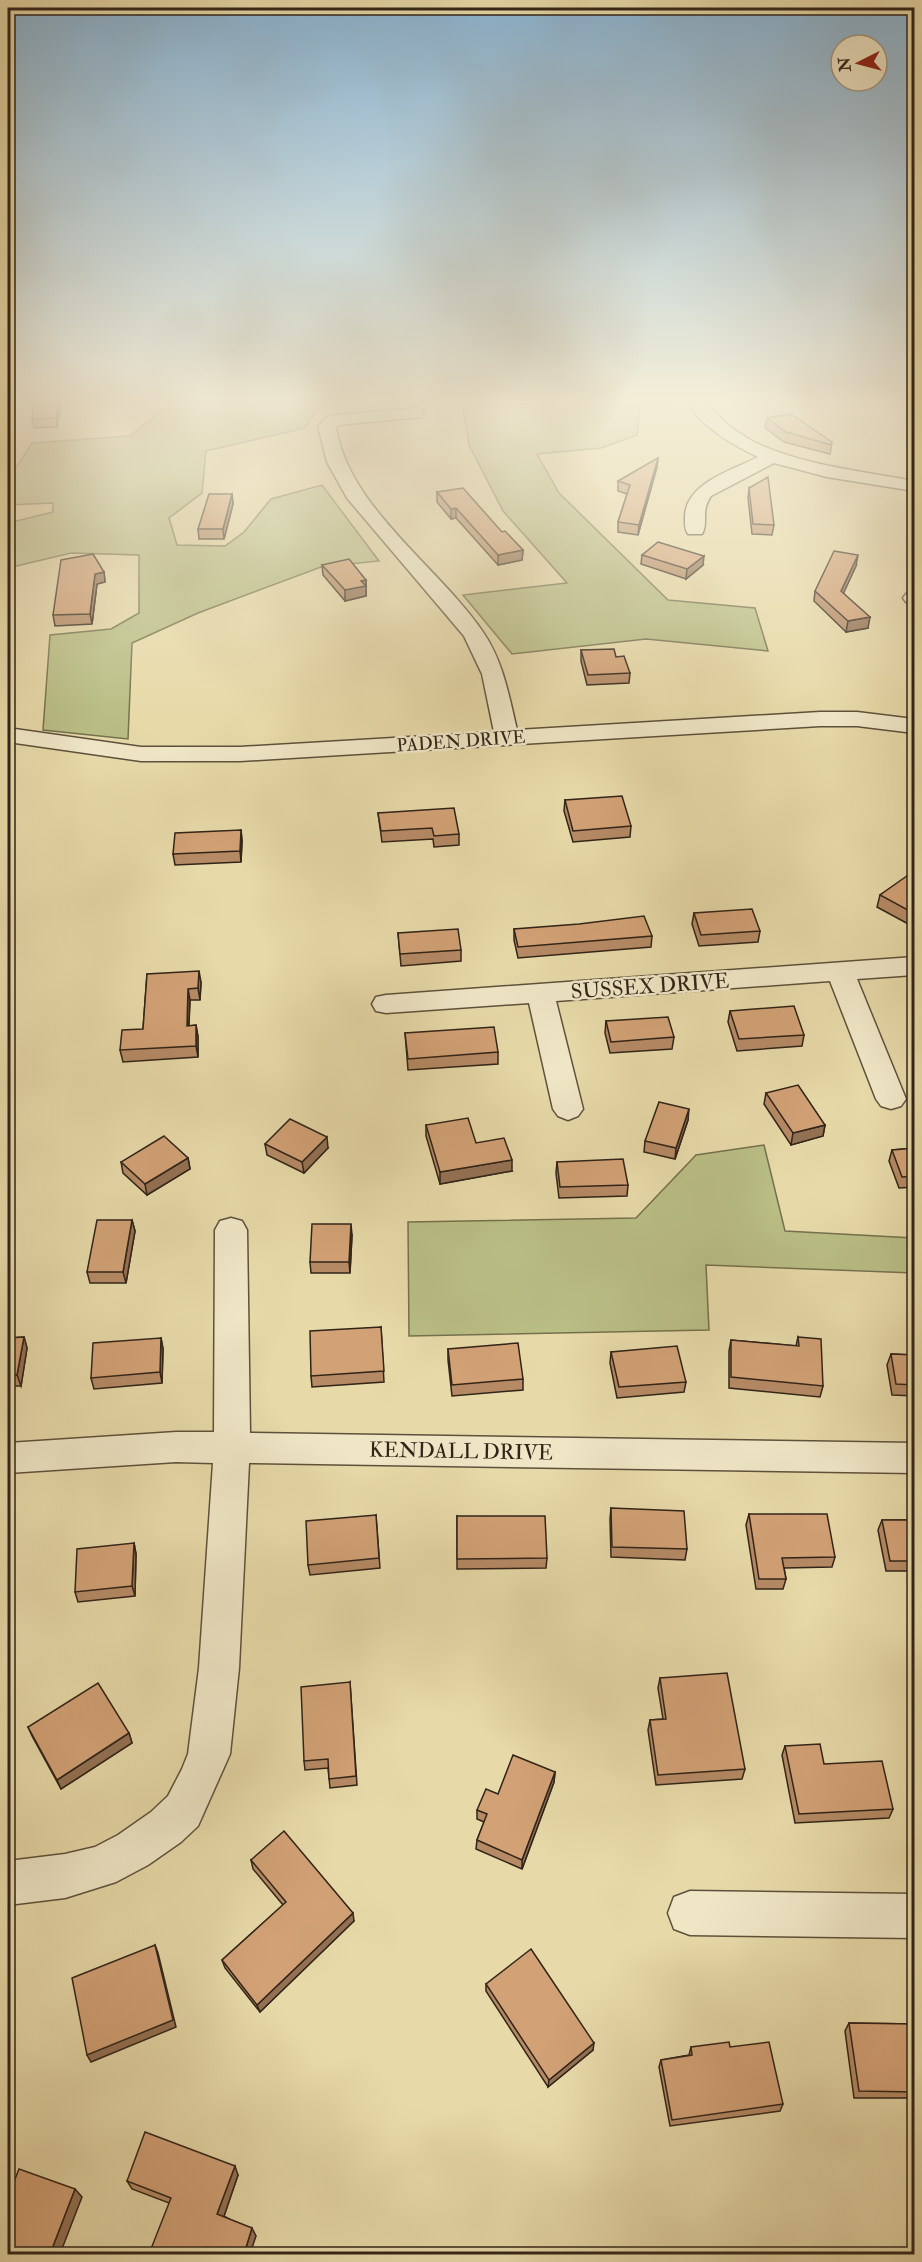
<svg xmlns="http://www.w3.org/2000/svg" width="922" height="2262" font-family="'IM FELL Double Pica',serif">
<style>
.green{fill:#b9be85;stroke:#75714e;stroke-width:1.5}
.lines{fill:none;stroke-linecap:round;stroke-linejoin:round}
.minor-casing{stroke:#5e513c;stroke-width:3}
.minor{fill:#efe6c6;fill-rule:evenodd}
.wall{fill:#b58a65;stroke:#312418;stroke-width:1.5}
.shaded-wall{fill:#937153;stroke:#312418;stroke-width:1.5}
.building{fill:#d2a176;stroke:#312418;stroke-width:1.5}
.labels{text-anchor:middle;stroke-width:5;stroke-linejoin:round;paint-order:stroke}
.far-street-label{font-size:18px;fill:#312418;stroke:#efe6c6}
.street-label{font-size:21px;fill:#312418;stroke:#efe6c6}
</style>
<rect width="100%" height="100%" fill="#e7d9a8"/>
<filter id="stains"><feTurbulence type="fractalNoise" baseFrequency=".00333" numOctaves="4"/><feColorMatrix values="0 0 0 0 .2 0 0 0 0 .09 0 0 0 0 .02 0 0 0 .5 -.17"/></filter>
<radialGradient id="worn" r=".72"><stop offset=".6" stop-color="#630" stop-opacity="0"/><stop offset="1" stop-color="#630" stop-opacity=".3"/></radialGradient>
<g class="green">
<polygon points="179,396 326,396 305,428 206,451 202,493 169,518 177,545 225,546 244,532 271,499 322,485 379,561 321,567 198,613 132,643 128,739 43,730 50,635 111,629 139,613 139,555 71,553 8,568 8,523 53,512 53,503 8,505 8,480 32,443 130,436"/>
<polygon points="595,396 702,396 640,407 637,435 601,448 537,454 559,493 668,600 755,608 768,651 646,639 512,654 463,595 567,583 503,511 469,445 463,407 543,403"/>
<polygon points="764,1145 785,1231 914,1238 914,1273 706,1265 709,1330 409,1336 408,1222 636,1218 696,1155"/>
</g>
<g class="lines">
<g class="minor-casing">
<g id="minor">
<path d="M699 402C711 405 718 417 727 424 735 431 745 437 754 442 805 466 860 471 914 481V491L827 477 774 463 711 496C700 511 709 523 702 534H688C684 528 685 523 685 516 686 483 733 470 758 457 733 445 707 430 690 407L693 403Z"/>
<path d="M415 408 421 409 424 413 421 417 339 425 336 427C348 507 439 567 483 632 503 661 509 696 517 730L820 712H857L914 719V733L857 726H820L240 761H141L8 742V728L141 747H240L494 732 482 674 464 636 347 498 327 462 318 426 328 416Z"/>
<polygon points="914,592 914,604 906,602 903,598 906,594"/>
<polygon points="914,957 914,975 857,979 906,1099 901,1106 891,1109 881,1106 876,1099 830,981 556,1001 583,1109 578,1116 568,1120 558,1116 553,1109 529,1003 386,1013 376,1011 372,1004 376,997 386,995"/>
<polygon points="231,1218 242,1221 247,1230 250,1433 914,1443 914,1473 249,1463 239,1668 230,1754 198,1826 181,1842 148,1865 116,1882 65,1898 8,1905 8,1861 65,1854 95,1847 118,1835 151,1812 168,1796 182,1769 188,1754 199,1668 213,1463 176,1462 8,1473 8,1443 176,1432 214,1432 215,1230 220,1221"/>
<polygon points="690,1891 914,1894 914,1938 690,1935 674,1929 668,1913 674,1897"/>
</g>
</g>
<use href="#minor" class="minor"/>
</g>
<g class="wall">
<polygon points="36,396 58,396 58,400 59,400 60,409 57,427 34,428 32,419"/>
<polygon points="767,418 832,442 830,454 784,442 765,428"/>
<polygon points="658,458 657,467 638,535 618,532 618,522 627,494 618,491 618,481"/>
<polygon points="749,488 774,525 772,535 752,534 748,498"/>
<polygon points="437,492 502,532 523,550 522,560 498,565 456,518 451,519 437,502"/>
<polygon points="232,494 233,504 224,539 199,539 198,529"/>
<polygon points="642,555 703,565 686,579 641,564"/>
<polygon points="322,565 366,580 366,596 345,601 323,575"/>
<polygon points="856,566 843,593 868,628 846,632 814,601 815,591"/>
<polygon points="104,572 105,582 97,584 92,624 55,626 53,615"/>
<polygon points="581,650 616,657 630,673 629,683 587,685 581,661"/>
<polygon points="565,800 631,826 630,837 573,842 564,811"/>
<polygon points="378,813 459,834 459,845 434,847 433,839 382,842"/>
<polygon points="241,830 242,841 241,862 175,865 173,854"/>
<polygon points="915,875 915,923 912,926 877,907 880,895"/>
<polygon points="694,913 760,931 758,942 699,946 692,924"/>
<polygon points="514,929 652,936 651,947 518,958 514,940"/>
<polygon points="398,933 461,950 461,961 401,966"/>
<polygon points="147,974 201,982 200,1000 190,1000 189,1026 196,1025 198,1037 198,1057 123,1062 120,1050 143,1029"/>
<polygon points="730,1011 804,1035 802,1046 737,1051 728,1022"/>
<polygon points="606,1021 674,1037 672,1049 610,1053 605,1033"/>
<polygon points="405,1033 498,1052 498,1064 408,1070"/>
<polygon points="766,1093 825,1125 823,1136 791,1145 764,1104"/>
<polygon points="688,1120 675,1159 644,1152 645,1141"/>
<polygon points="426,1125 476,1143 512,1171 440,1184 426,1136"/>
<polygon points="265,1144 328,1148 304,1173 267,1155"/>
<polygon points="915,1148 915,1187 899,1188 889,1161 892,1150"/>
<polygon points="188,1158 190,1169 147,1195 123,1173 121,1162"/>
<polygon points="557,1162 628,1185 627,1196 559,1198 556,1173"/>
<polygon points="132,1220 135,1231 126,1283 90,1283 87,1272"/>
<polygon points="352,1235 350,1273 311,1273 310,1262"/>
<polygon points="381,1327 384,1382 312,1387 311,1376"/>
<polygon points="24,1337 27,1348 21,1386 8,1386 8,1338"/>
<polygon points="798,1337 823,1386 820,1397 729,1388 729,1351 731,1340 796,1346"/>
<polygon points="161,1338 163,1349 162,1383 94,1389 91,1378"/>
<polygon points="448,1349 523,1379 523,1390 452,1396 448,1360"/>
<polygon points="611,1352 686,1382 684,1392 617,1398 610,1363"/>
<polygon points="891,1354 915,1355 915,1396 892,1395 887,1365"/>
<polygon points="611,1508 687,1549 685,1560 611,1557 610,1519"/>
<polygon points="749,1514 835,1557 832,1567 784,1568 786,1579 783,1589 756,1589 746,1525"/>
<polygon points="376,1515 380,1568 310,1575 308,1565"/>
<polygon points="457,1516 547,1558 546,1568 457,1569"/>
<polygon points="882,1520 915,1520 915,1571 886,1571 878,1530"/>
<polygon points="134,1543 136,1554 135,1596 78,1602 75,1592"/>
<polygon points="660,1678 745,1769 742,1779 656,1785 648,1730 650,1720 663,1719 658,1688"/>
<polygon points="350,1682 357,1785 330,1788 328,1768 305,1770 304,1761"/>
<polygon points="28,1727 129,1733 132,1743 61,1789 32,1736"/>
<polygon points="785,1746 824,1764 893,1809 889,1818 795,1823 782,1755"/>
<polygon points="555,1772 554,1782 522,1869 476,1849 477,1840 484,1822 477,1819 477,1810 498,1794"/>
<polygon points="251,1860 354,1921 260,2012 225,1968 222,1960 283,1905 253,1869"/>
<polygon points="486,1984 593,2050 548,2087 486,1991"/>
<polygon points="849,2023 915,2024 915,2098 854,2098 845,2031"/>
<polygon points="691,2047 730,2047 783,2104 780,2111 670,2126 659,2067 661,2060 689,2055"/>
<polygon points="238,2175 224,2216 256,2236 132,2189 127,2181"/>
</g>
<g class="shaded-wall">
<polygon points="59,400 60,409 57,427 56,418"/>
<polygon points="658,458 657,467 638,535 639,525"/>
<polygon points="232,494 233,504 224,539 223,529"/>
<polygon points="456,508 456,518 451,519 451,509"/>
<polygon points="523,550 522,560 498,565 498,555"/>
<polygon points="858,555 856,566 840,601 841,591"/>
<polygon points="704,556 703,565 686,579 687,569"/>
<polygon points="104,572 105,582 97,584 92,624 90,614 95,574"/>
<polygon points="366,580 366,596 345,601 345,590 361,581"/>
<polygon points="870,617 868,628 846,632 848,621"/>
<polygon points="241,830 242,841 241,862 240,851"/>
<polygon points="915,915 915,923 912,926"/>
<polygon points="199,971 201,982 200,1000 198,988"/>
<polygon points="188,989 190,1000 188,1037 187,1026"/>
<polygon points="196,1025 198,1037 198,1057 196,1046"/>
<polygon points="689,1109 688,1120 675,1159 676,1148"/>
<polygon points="825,1125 823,1136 791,1145 793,1133"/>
<polygon points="327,1137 328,1148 304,1173 302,1162"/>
<polygon points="188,1158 190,1169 147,1195 145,1184"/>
<polygon points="512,1160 512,1171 440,1184 440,1172"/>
<polygon points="132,1220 135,1231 126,1283 123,1272"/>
<polygon points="351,1224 352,1235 350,1273 349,1262"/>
<polygon points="24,1337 27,1348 21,1386 17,1375"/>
<polygon points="161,1338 163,1349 162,1383 160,1372"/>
<polygon points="134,1543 136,1554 135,1596 132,1586"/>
<polygon points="129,1733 132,1743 61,1789 57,1780"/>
<polygon points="555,1772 554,1782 522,1869 522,1860"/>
<polygon points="353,1913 354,1921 260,2012 257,2005"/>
<polygon points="155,1945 158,1953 176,2027 91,2062 87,2055"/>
<polygon points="594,2043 593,2050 548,2087 549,2080"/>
<polygon points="235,2166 238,2175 222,2222 217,2214"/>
<polygon points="75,2189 82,2197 60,2254 50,2254"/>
<polygon points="252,2228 256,2236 250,2254 244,2254"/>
</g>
<g class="building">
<polygon points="36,396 55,396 55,400 59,400 56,418 32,419"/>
<polygon points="791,414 832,442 831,445 786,432 767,418"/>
<polygon points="658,458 639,525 618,522 630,485 618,481"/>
<polygon points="768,477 774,525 753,524 749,488"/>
<polygon points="463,488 502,532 505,531 523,550 498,555 456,508 451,509 437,492"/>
<polygon points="209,494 232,494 223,529 198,529"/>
<polygon points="658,542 704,556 687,569 642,555"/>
<polygon points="834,551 858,555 841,591 870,617 848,621 815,591"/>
<polygon points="93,554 104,572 95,574 90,614 53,615 61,560"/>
<polygon points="349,559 366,580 361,581 366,586 345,590 322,565"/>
<polygon points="614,649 616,657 624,656 630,673 588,675 581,650"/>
<polygon points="622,796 631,826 573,831 565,800"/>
<polygon points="454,808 459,834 434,836 432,828 381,831 378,813"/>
<polygon points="241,830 240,851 173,854 175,833"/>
<polygon points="911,873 915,875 915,914 880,895"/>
<polygon points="752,909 760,931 701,935 694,913"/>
<polygon points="644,916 652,936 518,947 514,929 579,924"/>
<polygon points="458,929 461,950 400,954 398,933"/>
<polygon points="199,971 198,988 188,989 187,1026 196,1025 196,1046 120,1050 122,1030 143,1029 147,974"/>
<polygon points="794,1006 804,1035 739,1039 730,1011"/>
<polygon points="668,1017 674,1037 611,1042 606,1021"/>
<polygon points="494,1027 498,1052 408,1059 405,1033"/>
<polygon points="798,1085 825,1125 793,1133 766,1093"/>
<polygon points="659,1102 689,1109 676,1148 645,1141"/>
<polygon points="468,1118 476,1143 504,1138 512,1160 440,1172 426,1125"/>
<polygon points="290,1119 327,1137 302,1162 265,1144"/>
<polygon points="164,1136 188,1158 145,1184 121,1162"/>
<polygon points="915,1148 915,1176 902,1177 892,1150"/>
<polygon points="623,1159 628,1185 560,1187 557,1162"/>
<polygon points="97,1220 132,1220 123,1272 87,1272"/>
<polygon points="312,1224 351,1224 349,1262 310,1262"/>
<polygon points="381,1327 384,1371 311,1376 310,1331"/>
<polygon points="24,1337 17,1375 8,1375 8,1338"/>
<polygon points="798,1337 821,1339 823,1386 731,1377 731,1340 799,1346"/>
<polygon points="161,1338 160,1372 91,1378 93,1343"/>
<polygon points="518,1343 523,1379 452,1385 448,1349"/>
<polygon points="677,1346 686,1382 619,1387 611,1352"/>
<polygon points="891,1354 915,1355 915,1385 896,1384"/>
<polygon points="611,1508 684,1511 687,1549 612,1547"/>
<polygon points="749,1514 827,1514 835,1557 782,1558 786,1579 759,1579"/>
<polygon points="376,1515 379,1558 308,1565 306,1521"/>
<polygon points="457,1516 545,1516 547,1558 457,1559"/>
<polygon points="882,1520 915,1520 915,1561 890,1561"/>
<polygon points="134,1543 132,1586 75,1592 77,1549"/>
<polygon points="727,1673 745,1769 658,1775 650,1720 666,1719 660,1678"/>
<polygon points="350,1682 356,1776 329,1779 328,1759 304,1761 301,1687"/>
<polygon points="98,1683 129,1733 57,1780 28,1727"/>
<polygon points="820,1744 824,1764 882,1761 893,1809 799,1814 785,1746"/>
<polygon points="513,1755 555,1772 522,1860 477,1840 487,1814 477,1810 486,1789 498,1794"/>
<polygon points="284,1831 353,1913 257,2005 222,1960 286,1902 251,1860"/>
<polygon points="155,1945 173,2020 87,2055 72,1978"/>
<polygon points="531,1949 594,2043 549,2080 486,1984"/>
<polygon points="849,2023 915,2024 915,2092 859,2091"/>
<polygon points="729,2042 730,2047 769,2042 783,2104 672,2120 661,2060 692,2055 691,2047"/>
<polygon points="145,2132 235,2166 217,2214 252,2228 244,2254 149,2254 171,2198 127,2181"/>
<polygon points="19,2169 75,2189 50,2254 8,2254 8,2197"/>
</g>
<linearGradient id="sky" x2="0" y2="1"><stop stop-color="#8ab5d4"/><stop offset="0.56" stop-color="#f4eed8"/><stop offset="1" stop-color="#f4eed8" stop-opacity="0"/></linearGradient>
<rect width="922" height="713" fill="url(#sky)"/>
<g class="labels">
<g class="far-street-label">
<text transform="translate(461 741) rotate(-4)" y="6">PADEN DRIVE</text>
</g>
<g class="street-label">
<text transform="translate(650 986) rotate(-4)" y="7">SUSSEX DRIVE</text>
<text transform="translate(461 1451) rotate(1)" y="7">KENDALL DRIVE</text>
</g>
</g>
<rect width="922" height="2262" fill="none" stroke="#e7d9a8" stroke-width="30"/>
<rect x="9" y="9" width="904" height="2244" fill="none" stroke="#312418" stroke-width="3"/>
<rect x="15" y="15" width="892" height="2232" fill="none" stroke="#312418" stroke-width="1.5"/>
<g transform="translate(859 63) rotate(264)"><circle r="28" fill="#efe6c6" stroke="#a39880" stroke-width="1.5"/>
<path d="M0-4.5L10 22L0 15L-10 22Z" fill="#8f2418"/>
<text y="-9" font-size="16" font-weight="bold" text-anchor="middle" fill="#312418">N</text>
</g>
<rect width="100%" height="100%" filter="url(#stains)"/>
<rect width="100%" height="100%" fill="url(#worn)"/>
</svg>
